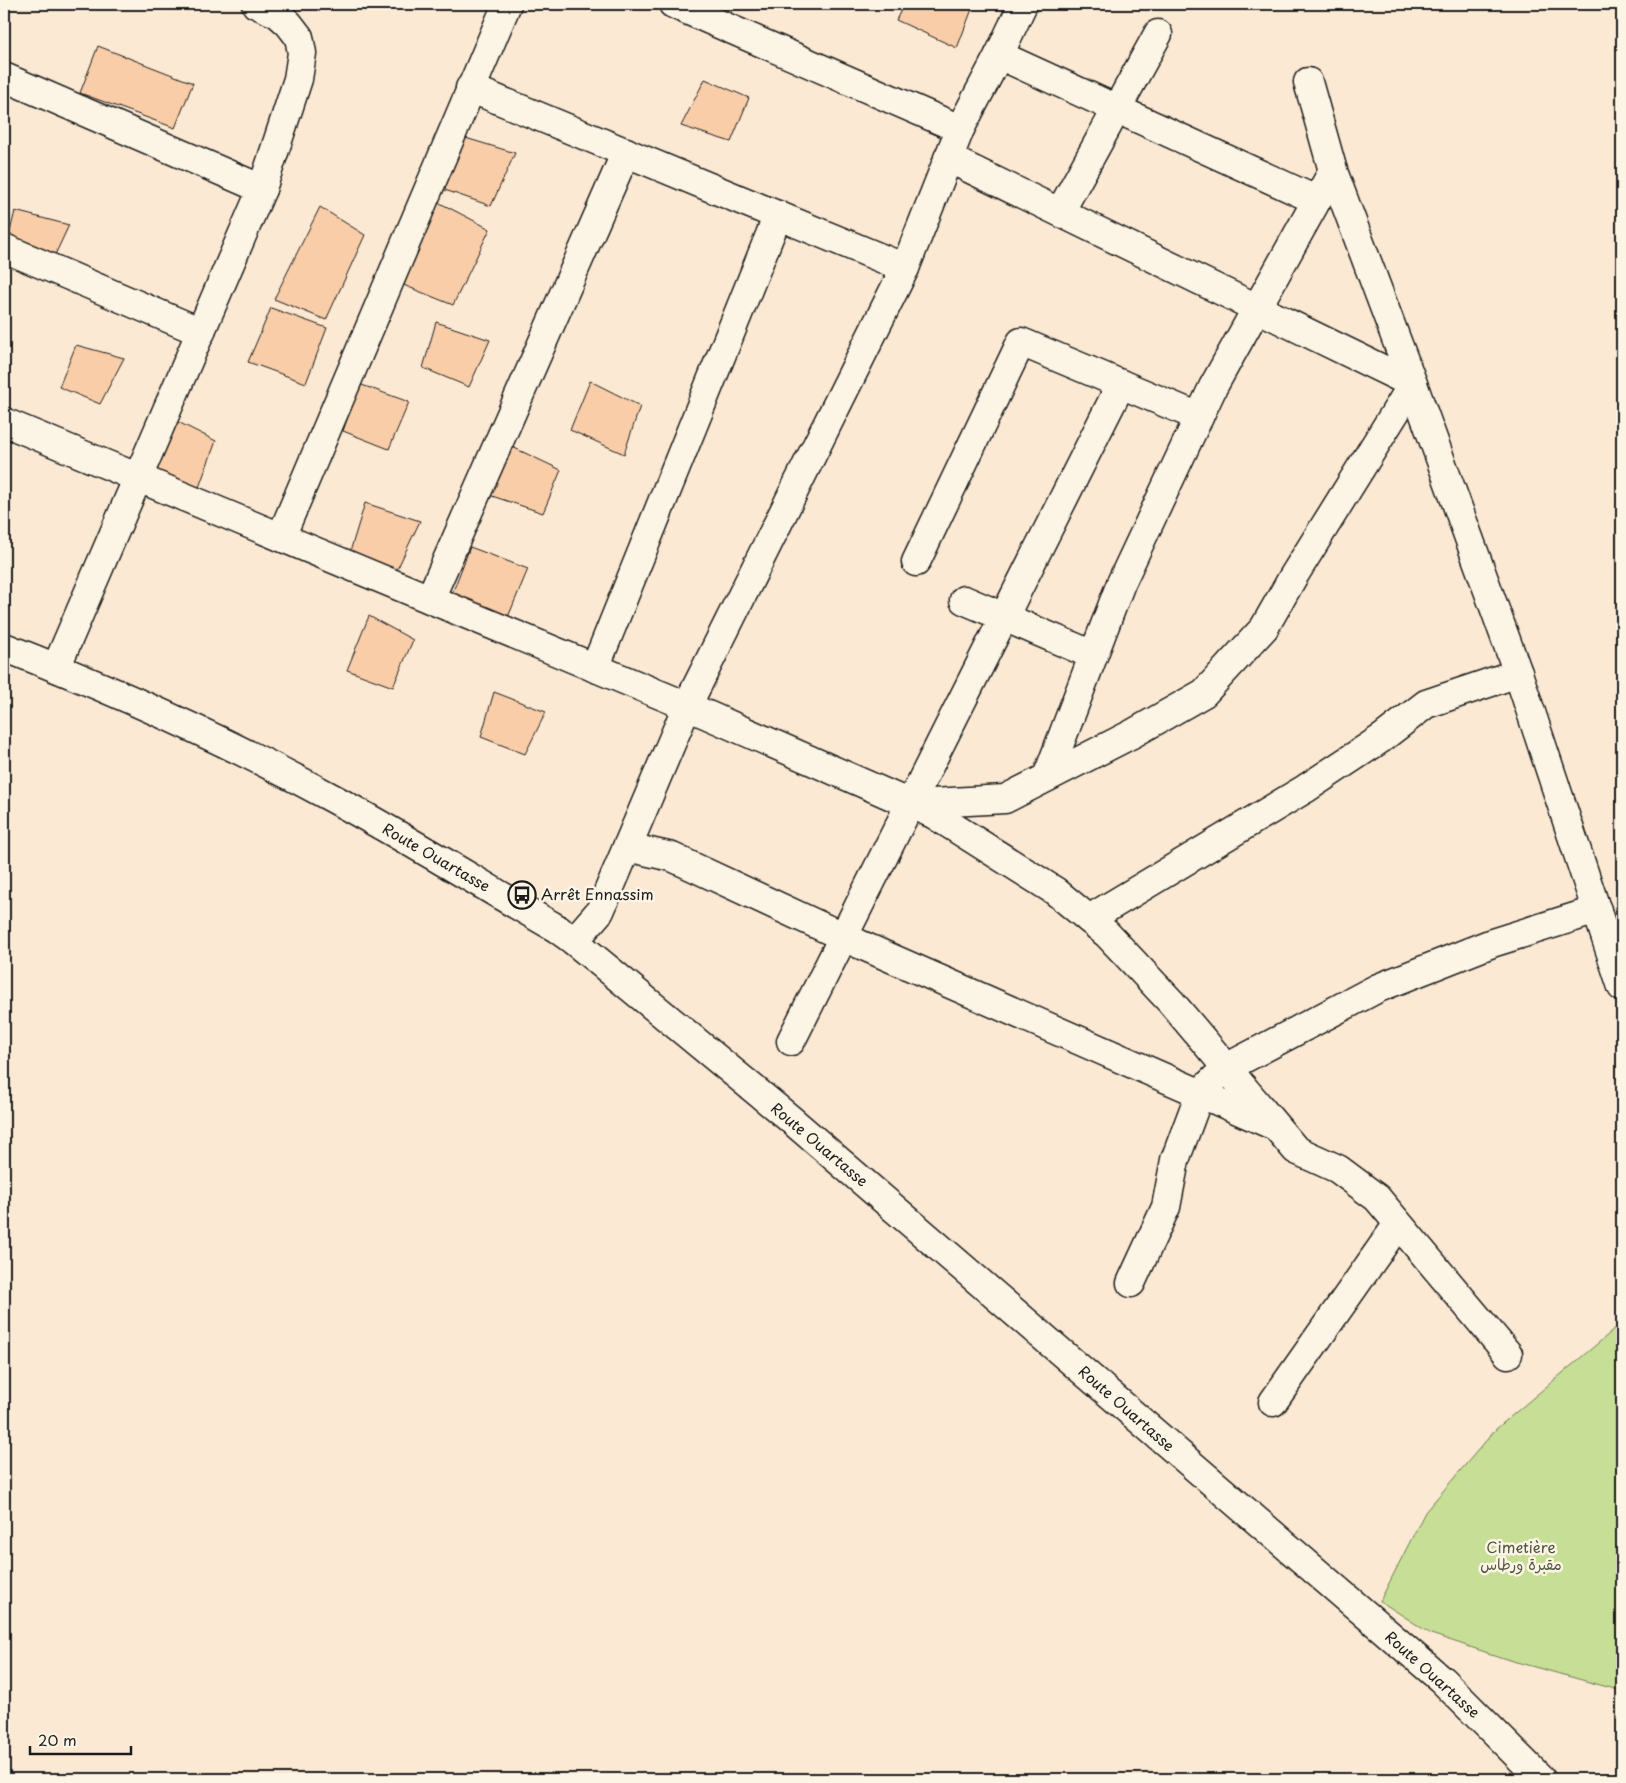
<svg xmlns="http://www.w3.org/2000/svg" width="1626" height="1783" font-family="'Playpen Sans','Playpen Sans Arabic',sans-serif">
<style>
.green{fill:#c6de95;stroke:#717d58}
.building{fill:#f9cda8;stroke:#1c1c1c}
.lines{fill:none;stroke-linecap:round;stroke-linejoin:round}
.minor-casing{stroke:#1c1c1c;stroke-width:31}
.tertiary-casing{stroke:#1c1c1c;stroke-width:31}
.minor{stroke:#fcf5e5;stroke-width:28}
.tertiary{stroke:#fcf5e5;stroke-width:28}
.labels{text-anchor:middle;stroke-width:5;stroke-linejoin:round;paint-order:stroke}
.street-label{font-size:15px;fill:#1c1c1c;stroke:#fcf5e5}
.poi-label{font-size:15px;fill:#1c1c1c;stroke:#fcf5e5;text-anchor:start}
.park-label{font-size:15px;fill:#4f5640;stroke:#fcf5e5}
</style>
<rect width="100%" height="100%" fill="#fbe9d3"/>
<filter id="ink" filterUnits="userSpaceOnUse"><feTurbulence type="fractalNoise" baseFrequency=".02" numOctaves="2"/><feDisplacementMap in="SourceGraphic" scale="10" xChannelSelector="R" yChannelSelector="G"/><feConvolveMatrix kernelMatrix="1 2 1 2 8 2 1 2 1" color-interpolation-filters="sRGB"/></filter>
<g filter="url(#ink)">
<polygon class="green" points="1622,1323 1622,1691 1509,1660 1431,1634 1380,1601 1425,1512 1496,1429"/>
<g class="building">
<polygon points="698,4 734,4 730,16"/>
<polygon points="904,4 974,4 957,48 896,20"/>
<polygon points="98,46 193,83 175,128 80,93"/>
<polygon points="705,79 749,98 731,142 681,126"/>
<polygon points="459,136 515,153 491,206 442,189"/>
<polygon points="434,200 490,229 453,305 396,282"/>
<polygon points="320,207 365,235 326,320 274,299"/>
<polygon points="15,211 69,225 54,257 8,240"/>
<polygon points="271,308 327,328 306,383 248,362"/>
<polygon points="436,322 490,340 469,387 423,368"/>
<polygon points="76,345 124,358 100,404 59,387"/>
<polygon points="590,381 640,406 624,454 570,430"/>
<polygon points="359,384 409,402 389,449 343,431"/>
<polygon points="172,419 216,441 198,490 153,470"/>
<polygon points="508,445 561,470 543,513 489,495"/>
<polygon points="365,503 420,521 395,574 349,555"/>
<polygon points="470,547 528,569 508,617 452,594"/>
<polygon points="369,616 413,640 393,687 347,670"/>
<polygon points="494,692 546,712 525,754 481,737"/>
</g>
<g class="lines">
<g class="minor-casing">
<g id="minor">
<polyline points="673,4 960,129"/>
<polyline points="999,55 1316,200"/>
<polyline points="4,77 262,189"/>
<polyline points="1308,82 1333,171 1413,384 1518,673 1622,987"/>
<polyline points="470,88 905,268"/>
<polyline points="1060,212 1158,34"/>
<polyline points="4,248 201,332"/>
<polyline points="4,422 687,706 933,814 1055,891 1107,934 1171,1002 1296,1150 1338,1169 1377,1198 1508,1354"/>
<polyline points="281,537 507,4"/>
<polyline points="916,562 1021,342 1199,417"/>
<polyline points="430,599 626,152"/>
<polyline points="964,600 1093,655"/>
<polyline points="56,668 262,189 298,79 302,53 299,37 289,24 278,14 256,4"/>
<polyline points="595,668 778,215"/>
<polyline points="1047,777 1121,583 1213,387 1333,171"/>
<polyline points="914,804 1005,799 1132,734 1204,693 1264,628 1293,577 1413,384 948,158"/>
<polyline points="627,847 672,857 859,944 1270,1124"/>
<polyline points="1089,919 1305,789 1382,738 1426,704 1518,673"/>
<polyline points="574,941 600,911 687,706 905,268 960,129 999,55 1023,4"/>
<polyline points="791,1041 1121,384"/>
<polyline points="1131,1283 1166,1207 1175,1160 1200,1093 1226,1068 1378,988 1492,943 1597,910"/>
<polyline points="1273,1402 1398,1224"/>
</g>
</g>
<g class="tertiary-casing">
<path id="tertiary" d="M4 647C116 691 227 741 334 799 409 840 482 885 556 928L574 941 789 1118 1442 1680 1541 1779"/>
</g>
<use href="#minor" class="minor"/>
<use href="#tertiary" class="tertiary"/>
</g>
</g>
<defs>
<g id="bus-ring" transform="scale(1.4375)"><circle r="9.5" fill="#fcf5e5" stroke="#1c1c1c" stroke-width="1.5"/><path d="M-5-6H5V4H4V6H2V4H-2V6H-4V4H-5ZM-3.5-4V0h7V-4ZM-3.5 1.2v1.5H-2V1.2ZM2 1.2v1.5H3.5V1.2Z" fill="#1c1c1c"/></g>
</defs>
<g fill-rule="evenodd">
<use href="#bus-ring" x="522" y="895"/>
</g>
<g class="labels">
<g class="street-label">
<text transform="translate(436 858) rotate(30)" y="5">Route Ouartasse</text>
<text transform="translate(819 1145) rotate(40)" y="5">Route Ouartasse</text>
<text transform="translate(1126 1409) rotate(41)" y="5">Route Ouartasse</text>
<text transform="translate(1432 1675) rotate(42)" y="5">Route Ouartasse</text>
</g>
<g class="poi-label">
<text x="541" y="900">Arrêt Ennassim</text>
</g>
<g class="park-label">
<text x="1521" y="1553">Cimetière<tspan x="1521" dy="17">مقبرة ورطاس</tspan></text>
</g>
</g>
<rect width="1626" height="1783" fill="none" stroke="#fcf5e5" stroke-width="20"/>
<rect x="10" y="10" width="1606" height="1763" fill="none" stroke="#1c1c1c" stroke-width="2" filter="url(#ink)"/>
<path d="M30 1746v8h101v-8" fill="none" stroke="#1c1c1c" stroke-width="2.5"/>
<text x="38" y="1746" font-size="15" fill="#1c1c1c" stroke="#fcf5e5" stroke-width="4" paint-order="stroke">20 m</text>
</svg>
